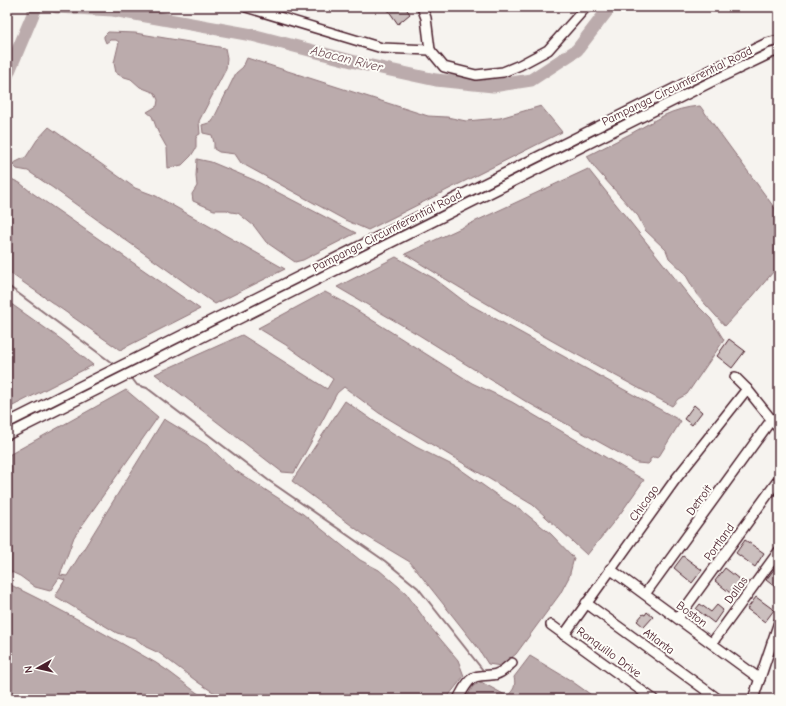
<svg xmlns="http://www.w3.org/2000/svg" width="786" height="706" font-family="'Comic Neue',sans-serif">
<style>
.water{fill:#bbabac;stroke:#8e7378}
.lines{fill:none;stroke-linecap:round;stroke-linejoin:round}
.stream{stroke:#8e7378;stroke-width:2}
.river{stroke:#bbabac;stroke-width:13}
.building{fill:#cbbfbe;stroke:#4a1f2b}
.minor-casing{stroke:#4a1f2b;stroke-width:12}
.minor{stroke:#fdfcf7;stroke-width:9}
.labels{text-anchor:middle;stroke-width:4;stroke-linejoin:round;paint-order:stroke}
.street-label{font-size:12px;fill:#4a1f2b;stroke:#fdfcf7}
.water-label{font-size:13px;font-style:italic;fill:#725058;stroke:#fdfcf7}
</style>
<rect width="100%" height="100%" fill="#f6f3ef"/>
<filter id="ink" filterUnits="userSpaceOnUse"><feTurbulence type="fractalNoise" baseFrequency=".025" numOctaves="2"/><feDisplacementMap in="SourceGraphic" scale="8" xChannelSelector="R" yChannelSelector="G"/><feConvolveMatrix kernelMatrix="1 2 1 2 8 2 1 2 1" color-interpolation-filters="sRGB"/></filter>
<g filter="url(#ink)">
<g class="water">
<polygon points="108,32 135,33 225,48 227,58 226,69 199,121 200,134 198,135 196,138 196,148 191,156 182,165 168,168 167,148 158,132 152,116 147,112 157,106 158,100 155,93 140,87 131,79 121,76 116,73 114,63 119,42 116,40 110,40 106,43 104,38 104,36"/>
<polygon points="247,58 428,116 447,117 466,121 500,118 541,106 562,132 368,230 345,220 241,163 235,154 219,152 214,149 214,143 212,135 203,133 202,125 212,122 236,73 243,67"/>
<path d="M700 106 779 214V265L753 296 725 326 697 295 684 272 669 258 666 250 645 230 638 216 595 168 587 156C602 148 617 141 632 133 656 120 671 108 700 106Z"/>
<polygon points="49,127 135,188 156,196 285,269 215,304 53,188 28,171 17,169 12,164 26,157 37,140"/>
<polygon points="197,159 211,162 254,180 356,233 303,260 295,262 266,242 254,226 238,213 231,212 227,210 214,210 193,201 192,194 197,186 196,176"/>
<path d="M588 169 693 301 711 319 724 340 687 394 678 399 672 406C582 358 492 309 405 254Z"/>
<polygon points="7,177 20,183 31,192 200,309 120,350 7,271"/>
<polygon points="396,257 435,279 465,302 681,421 658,458 654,457 650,459 650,462 648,464 637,463 525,401 419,335 337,287"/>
<polygon points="325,292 342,301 472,383 512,402 644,480 620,514 587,555 533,505 379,413 344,387 337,393 310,444 294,473 282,472 155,374 242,335 327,389 333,379 286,345 258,328"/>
<polygon points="7,301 62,340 93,365 7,409"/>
<polygon points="126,390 158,417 74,537 60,575 67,576 164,419 207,445 233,469 303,514 360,560 379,570 406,593 431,628 458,660 464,676 446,699 224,699 199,683 159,653 146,647 135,638 117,633 55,596 65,580 59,578 50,591 35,587 20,576 7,570 7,456"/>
<polygon points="345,401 378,424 416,447 460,469 501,498 520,509 551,534 574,558 569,577 560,594 516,654 501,666 488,664 478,648 410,562 363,534 292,481"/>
<path d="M7 583C58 608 108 635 156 663 174 674 189 688 206 699H7Z"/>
<path d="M530 656 570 680 597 699H466L473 686 481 682 507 696C514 690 516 686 514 677Z"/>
</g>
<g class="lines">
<g class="stream">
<polyline points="7,285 116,366"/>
<polyline points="131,377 137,385 147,388 268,480 385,561 418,588 482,669"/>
</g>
<g class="river">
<polyline points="56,7 113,10 252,35 367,65 436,80 493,86 531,80 577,50 610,7"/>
<polyline points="7,76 36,7"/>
</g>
</g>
<g class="building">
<polygon points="386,7 405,7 410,14 398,24"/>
<polygon points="729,339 745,351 732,368 717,356"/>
<polygon points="694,405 702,412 692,425 684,419"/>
<polygon points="745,540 764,553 755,567 736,553"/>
<polygon points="683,556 702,570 692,583 674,568"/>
<polygon points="725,568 744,583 734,596 715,581"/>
<polygon points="775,568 779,571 779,590 766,580"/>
<polygon points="756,597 774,610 765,622 747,609"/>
<polygon points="700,604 711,612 717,605 723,610 714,623 696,609"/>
<polygon points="647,612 653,617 644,627 637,621 643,614 645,615"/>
</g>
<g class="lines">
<g class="minor-casing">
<g id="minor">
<polyline points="246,7 382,48 430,50 444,67 476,75 503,72 520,65 548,50 586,7"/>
<polyline points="422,7 426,18 430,50"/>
<polyline points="735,377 747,389 779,429"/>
<polyline points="7,423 711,70 767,43 779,40"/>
<polyline points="7,435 715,80 771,53 779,51"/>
<polyline points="610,569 760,679"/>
<polyline points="645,594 772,419"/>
<polyline points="586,603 718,699"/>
<polyline points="678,618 779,479"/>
<polyline points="551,625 653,699"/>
<polyline points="564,635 675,480 747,389"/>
<polyline points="712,643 779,551"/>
<path d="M458 699C462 692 466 682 473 678 478 675 485 676 491 675 500 675 506 668 512 663"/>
<polyline points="753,699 779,622"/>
</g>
</g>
<use href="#minor" class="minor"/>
</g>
</g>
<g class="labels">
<g class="street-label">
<text transform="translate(677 86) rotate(-26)" y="4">Pampanga Circumferential Road</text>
<text transform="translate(387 231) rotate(-27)" y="4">Pampanga Circumferential Road</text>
<text transform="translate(699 500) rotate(-54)" y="4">Detroit</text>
<text transform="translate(644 503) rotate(-54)" y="4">Chicago</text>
<text transform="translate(719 542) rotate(-54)" y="4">Portland</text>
<text transform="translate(736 590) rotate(-54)" y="4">Dallas</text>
<text transform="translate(692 614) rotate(36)" y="4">Boston</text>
<text transform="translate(659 641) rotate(36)" y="4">Atlanta</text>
<text transform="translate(609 652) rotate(36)" y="4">Ronquillo Drive</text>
</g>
<g class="water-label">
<text transform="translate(347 58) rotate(14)" y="5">Abacan River</text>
</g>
</g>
<rect width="786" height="706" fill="none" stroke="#fdfcf7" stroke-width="24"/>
<rect x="12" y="12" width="762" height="682" fill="none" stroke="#4a1f2b" stroke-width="1.5" filter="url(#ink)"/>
<g transform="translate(38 668) rotate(262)" stroke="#fdfcf7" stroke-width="3" paint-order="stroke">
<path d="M0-3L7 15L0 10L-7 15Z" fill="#4a1f2b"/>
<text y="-6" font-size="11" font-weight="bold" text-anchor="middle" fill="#4a1f2b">N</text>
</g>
</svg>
